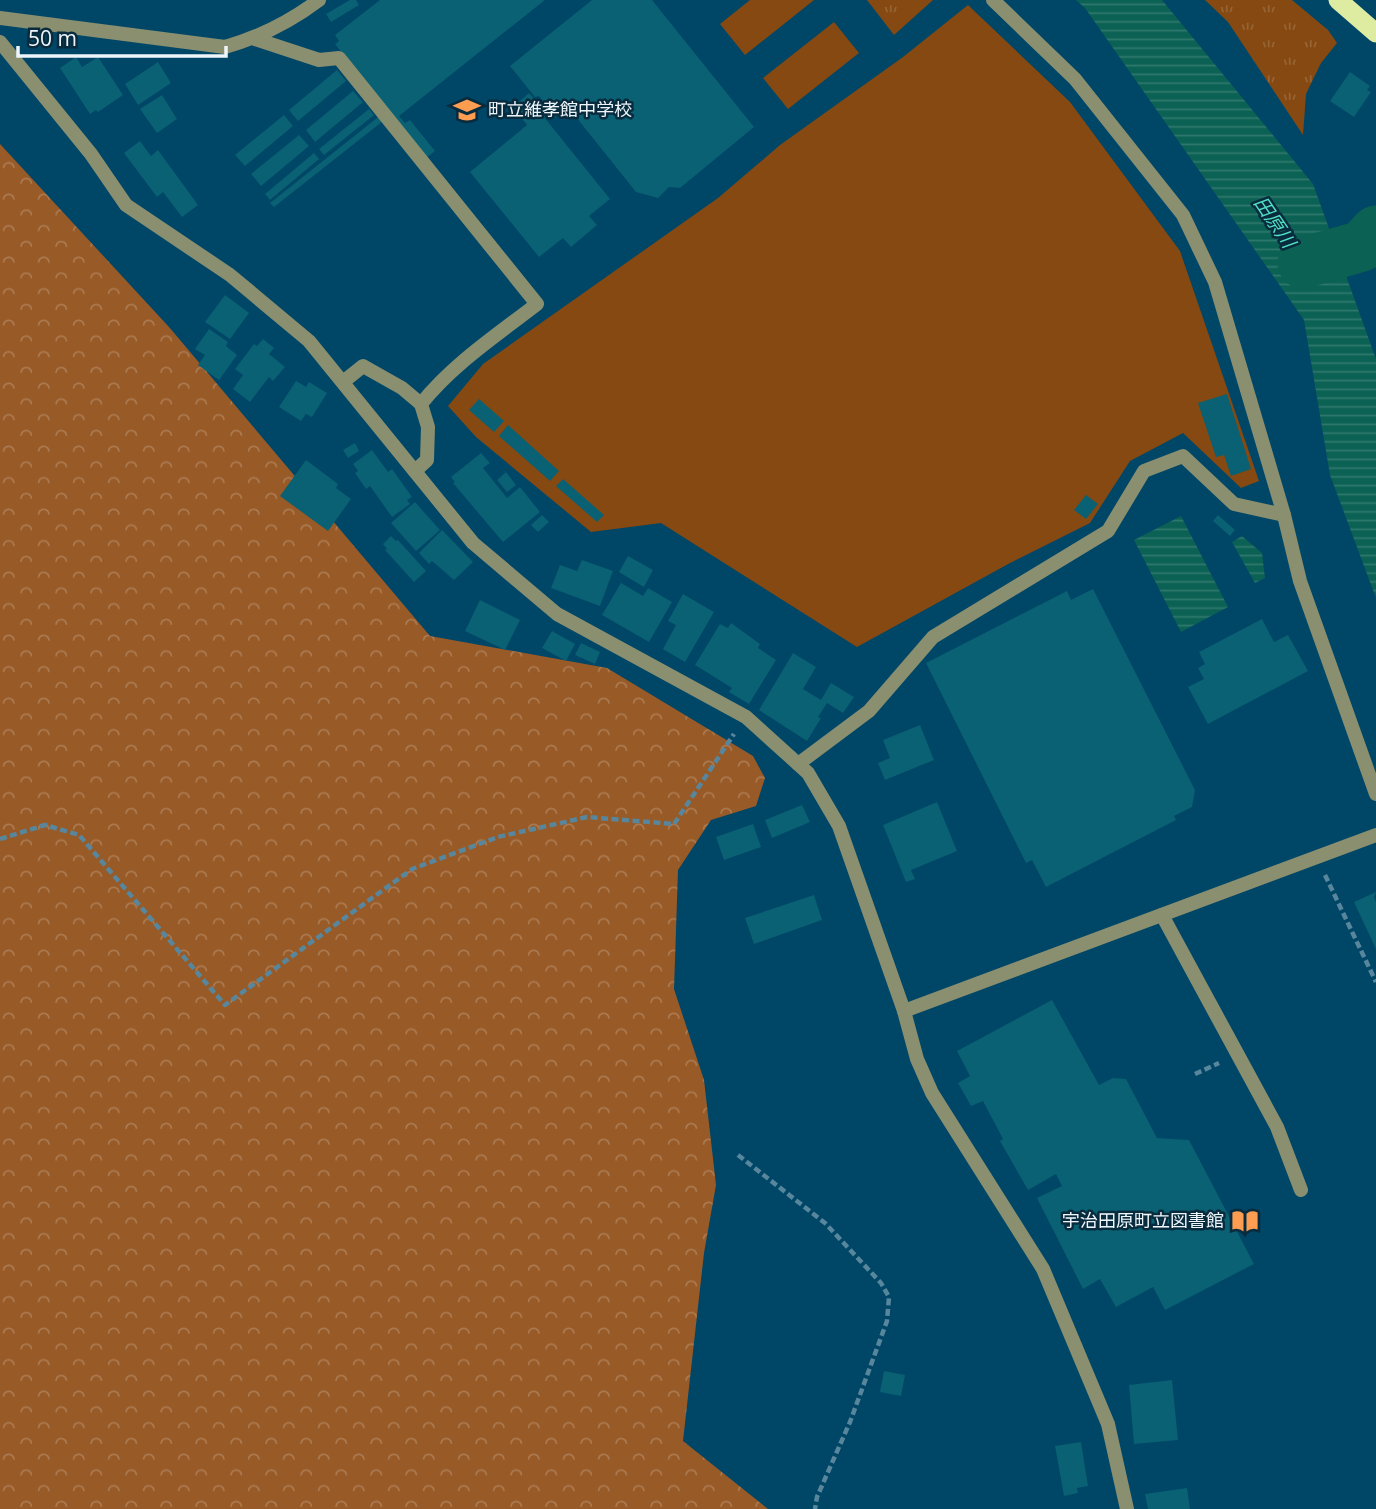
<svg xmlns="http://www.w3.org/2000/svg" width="1376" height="1509" font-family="'Open Sans','Noto Sans JP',sans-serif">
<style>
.grass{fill:url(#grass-tufts)}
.forest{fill:url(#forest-crowns)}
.pitch{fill:#854911}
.water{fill:url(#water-rules)}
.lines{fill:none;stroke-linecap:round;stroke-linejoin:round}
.river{stroke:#0b6153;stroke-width:51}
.building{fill:#096173}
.path{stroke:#57869d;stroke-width:4.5;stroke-dasharray:7 3.5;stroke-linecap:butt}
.service{stroke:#898f6f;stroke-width:14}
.minor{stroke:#898f6f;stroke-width:14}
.tertiary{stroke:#898f6f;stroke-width:14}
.trunk{stroke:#deeca2;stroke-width:19}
.labels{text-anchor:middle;stroke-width:5;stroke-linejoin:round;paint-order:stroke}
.poi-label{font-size:18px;fill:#eef6fb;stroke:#082b3d;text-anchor:start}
.water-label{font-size:19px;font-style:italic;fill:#50dfc3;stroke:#082b3d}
</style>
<defs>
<pattern id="grass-tufts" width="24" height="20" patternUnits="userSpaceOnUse" patternTransform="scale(1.75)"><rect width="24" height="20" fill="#854911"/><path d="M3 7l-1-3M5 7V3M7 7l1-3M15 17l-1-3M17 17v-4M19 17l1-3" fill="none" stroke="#976435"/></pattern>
<pattern id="forest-crowns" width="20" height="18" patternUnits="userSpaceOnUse" patternTransform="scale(1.75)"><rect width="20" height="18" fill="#985a26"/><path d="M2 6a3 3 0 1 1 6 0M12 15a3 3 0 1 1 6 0" fill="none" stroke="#ac7a51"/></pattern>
<pattern id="water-rules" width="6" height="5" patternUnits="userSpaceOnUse" patternTransform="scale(1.75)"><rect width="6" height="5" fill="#0b6153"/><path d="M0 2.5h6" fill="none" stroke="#2f786d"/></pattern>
</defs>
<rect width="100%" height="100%" fill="#004667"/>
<g class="grass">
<polygon points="867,0 933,0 894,35"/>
<polygon points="1205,0 1292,0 1328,30 1337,43 1321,63 1306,94 1303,135 1228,22"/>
</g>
<polygon class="forest" points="0,144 169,327 430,636 607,668 753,756 765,778 756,806 711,820 678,870 674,989 704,1080 716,1185 704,1253 683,1441 768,1509 0,1509"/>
<g class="pitch">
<polygon points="750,0 814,0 745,55 720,24"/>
<polygon points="968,5 1070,102 1180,251 1259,481 1241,488 1183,433 1130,461 1090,523 1010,563 857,647 661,523 591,532 476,437 448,406 483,364 718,198 780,145 903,57"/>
<polygon points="834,22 859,53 788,109 763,78"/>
</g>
<g class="water">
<polygon points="1076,0 1162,0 1313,184 1376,359 1376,598 1330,475 1304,320 1085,8"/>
<polygon points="1181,516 1228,607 1181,632 1134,540"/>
<polygon points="1242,536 1262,553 1265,578 1255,583 1232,542"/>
</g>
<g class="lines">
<polyline class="river" points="1303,263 1362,246 1376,231"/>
</g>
<g class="building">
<polygon points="350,0 356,0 359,5 331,22 326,14"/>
<polygon points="380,0 545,0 399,116 405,123 410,120 435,151 426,158 392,114 274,207 270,203 387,110 335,44 339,41 335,35"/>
<polygon points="592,0 652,0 754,127 680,188 669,187 658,198 636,192 568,107 555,117 539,96 535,97 510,66"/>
<polygon points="76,57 82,67 98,57 123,95 98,112 96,110 90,114 60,68"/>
<polygon points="158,62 171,83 138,105 125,84"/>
<polygon points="337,70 346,81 298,121 289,110"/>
<polygon points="1350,72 1370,86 1367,90 1371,92 1354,117 1330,101"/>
<polygon points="353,91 363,102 315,142 306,130"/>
<polygon points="529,93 547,115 544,117 610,199 589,216 597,225 571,247 563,238 539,257 470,172 527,125 513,107"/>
<polygon points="162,95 177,119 157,133 140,109"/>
<polygon points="369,109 374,115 324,155 319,149"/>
<polygon points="284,115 293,126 245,166 235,155"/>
<polygon points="299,135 309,146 261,186 251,174"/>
<polygon points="140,141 151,156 158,150 198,205 182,217 163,192 157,197 124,153"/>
<polygon points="314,153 319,159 270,200 265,194"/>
<polygon points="225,295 249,313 230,339 205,322"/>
<polygon points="209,329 228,342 226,346 237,355 219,380 198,365 205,355 195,349"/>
<polygon points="263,339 274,348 269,354 285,367 273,381 269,377 250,402 233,389 243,375 235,369 254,344 257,346"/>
<polygon points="296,381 306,387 309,382 327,393 312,417 306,414 301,421 279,407"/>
<polygon points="1227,394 1251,469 1231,476 1224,455 1216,457 1198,403"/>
<polygon points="479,399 504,421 494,432 469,410"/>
<polygon points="508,425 559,471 550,481 499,436"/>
<polygon points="355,443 359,451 348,458 343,450"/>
<polygon points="372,450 388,472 392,469 412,497 407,500 410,504 392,517 370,486 366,489 355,473 358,471 353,464"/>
<polygon points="481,453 490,463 483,468 507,498 520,487 540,512 503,542 453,483 455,482 451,477"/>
<polygon points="306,460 338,484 336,488 351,499 328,531 280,496"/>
<polygon points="506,472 516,485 507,492 497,480"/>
<polygon points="563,479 604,515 597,522 556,486"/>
<polygon points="1086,495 1098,504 1086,519 1074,510"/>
<polygon points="415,502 440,530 416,551 391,523"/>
<polygon points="542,515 549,522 538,532 531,525"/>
<polygon points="1218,515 1235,530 1230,536 1213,521"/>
<polygon points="442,530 473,562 454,580 432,561 429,564 419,553"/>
<polygon points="391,536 396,541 398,540 426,571 414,582 385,550 387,549 383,544"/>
<polygon points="628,556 653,570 644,587 619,572"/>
<polygon points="582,560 613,571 600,606 551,588 560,565 577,571"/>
<polygon points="621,583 643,596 648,588 672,602 649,642 602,615"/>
<polygon points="1093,589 1195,790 1192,807 1174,816 1176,820 1046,887 1032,860 1026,863 926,663 1067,591 1071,600"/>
<polygon points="683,594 714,612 685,662 663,649 676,625 668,621"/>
<polygon points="480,600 520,620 505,650 465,631"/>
<polygon points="1262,619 1274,642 1288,635 1308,671 1208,724 1188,687 1204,679 1198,668 1205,664 1199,652"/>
<polygon points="731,623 760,644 758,648 776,660 749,704 729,692 732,688 695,665 720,624 728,628"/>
<polygon points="552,631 575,644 566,661 542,648"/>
<polygon points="581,643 600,652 595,664 575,655"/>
<polygon points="793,653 816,667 803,689 821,700 831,683 854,697 843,713 827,703 818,717 821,718 807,741 759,710"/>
<polygon points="920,725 934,760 885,780 878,763 890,758 883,740"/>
<polygon points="937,802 957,851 911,870 915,879 906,882 883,825"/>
<polygon points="802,805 810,822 772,838 765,820"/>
<polygon points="753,824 761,847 724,860 716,837"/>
<polygon points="1376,892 1374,897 1376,902 1376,949 1354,902"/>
<polygon points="814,895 822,920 754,944 745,918"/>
<polygon points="1052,1000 1099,1085 1113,1078 1126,1079 1157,1138 1189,1140 1254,1264 1165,1310 1153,1287 1116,1307 1100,1279 1083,1289 1037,1198 1062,1186 1056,1174 1028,1190 1000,1141 1003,1139 983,1101 971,1106 958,1083 970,1076 957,1051"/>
<polygon points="884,1371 905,1375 901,1396 880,1392"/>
<polygon points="1172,1380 1178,1440 1134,1444 1129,1385"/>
<polygon points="1081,1442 1088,1486 1077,1488 1078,1493 1064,1496 1055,1446"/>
<polygon points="1187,1488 1190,1509 1148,1509 1145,1494"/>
</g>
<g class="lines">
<g class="path">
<polyline points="0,839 45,825 79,835 225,1005 412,869 498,837 587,817 674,824 734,734"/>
<polyline points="1325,875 1376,982"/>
<polyline points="1195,1074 1219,1063"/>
<polyline points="738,1155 825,1223 881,1283 889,1297 887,1321 850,1422 817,1497 815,1509"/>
</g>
<g class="service">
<path d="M255 39 319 60 339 58 537 304C497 335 453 364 421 404L428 427 427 460 415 471"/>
<polyline points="343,382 363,366 402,388 421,404"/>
<polyline points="798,764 869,711 933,637 1108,531 1144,471 1183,456 1234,504 1284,515"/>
<polyline points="1162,915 1277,1127 1301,1190"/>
</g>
<g class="minor">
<polyline points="993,0 1075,79 1183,215 1215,282 1284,515 1300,581 1376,794"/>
<path d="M0 18 225 47C260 37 290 22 319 0"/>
</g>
<g class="tertiary">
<polyline points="0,42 91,154 126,205 230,275 309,341 473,543 557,614 746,717 808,773 839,826 904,1011 917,1059 932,1093 1043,1269 1108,1424 1127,1509"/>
<polyline points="904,1011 1376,835"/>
</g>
<polyline class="trunk" points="1338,0 1376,33"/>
</g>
<defs>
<g id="school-bare" transform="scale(2.1)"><path d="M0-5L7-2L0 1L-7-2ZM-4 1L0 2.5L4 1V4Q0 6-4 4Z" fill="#fc9d52" stroke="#082b3d" stroke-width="2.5" paint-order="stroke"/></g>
<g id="library-bare" transform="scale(2.1)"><path d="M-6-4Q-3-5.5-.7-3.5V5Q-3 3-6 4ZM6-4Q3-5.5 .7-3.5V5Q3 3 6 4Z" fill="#fc9d52" stroke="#082b3d" stroke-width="2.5" paint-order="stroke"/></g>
</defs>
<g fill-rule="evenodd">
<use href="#school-bare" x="467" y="110"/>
<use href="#library-bare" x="1245" y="1221"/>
</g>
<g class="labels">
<g class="poi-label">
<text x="488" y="116">町立維孝館中学校</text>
<text x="1224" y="1227" text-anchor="end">宇治田原町立図書館</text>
</g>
<g class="water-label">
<text transform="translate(1275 222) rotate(56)" y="7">田原川</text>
</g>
</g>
<path d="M18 46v10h208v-10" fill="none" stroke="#eef6fb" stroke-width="3.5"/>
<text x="28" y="46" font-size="21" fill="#eef6fb" stroke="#082b3d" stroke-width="5" paint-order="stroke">50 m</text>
</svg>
